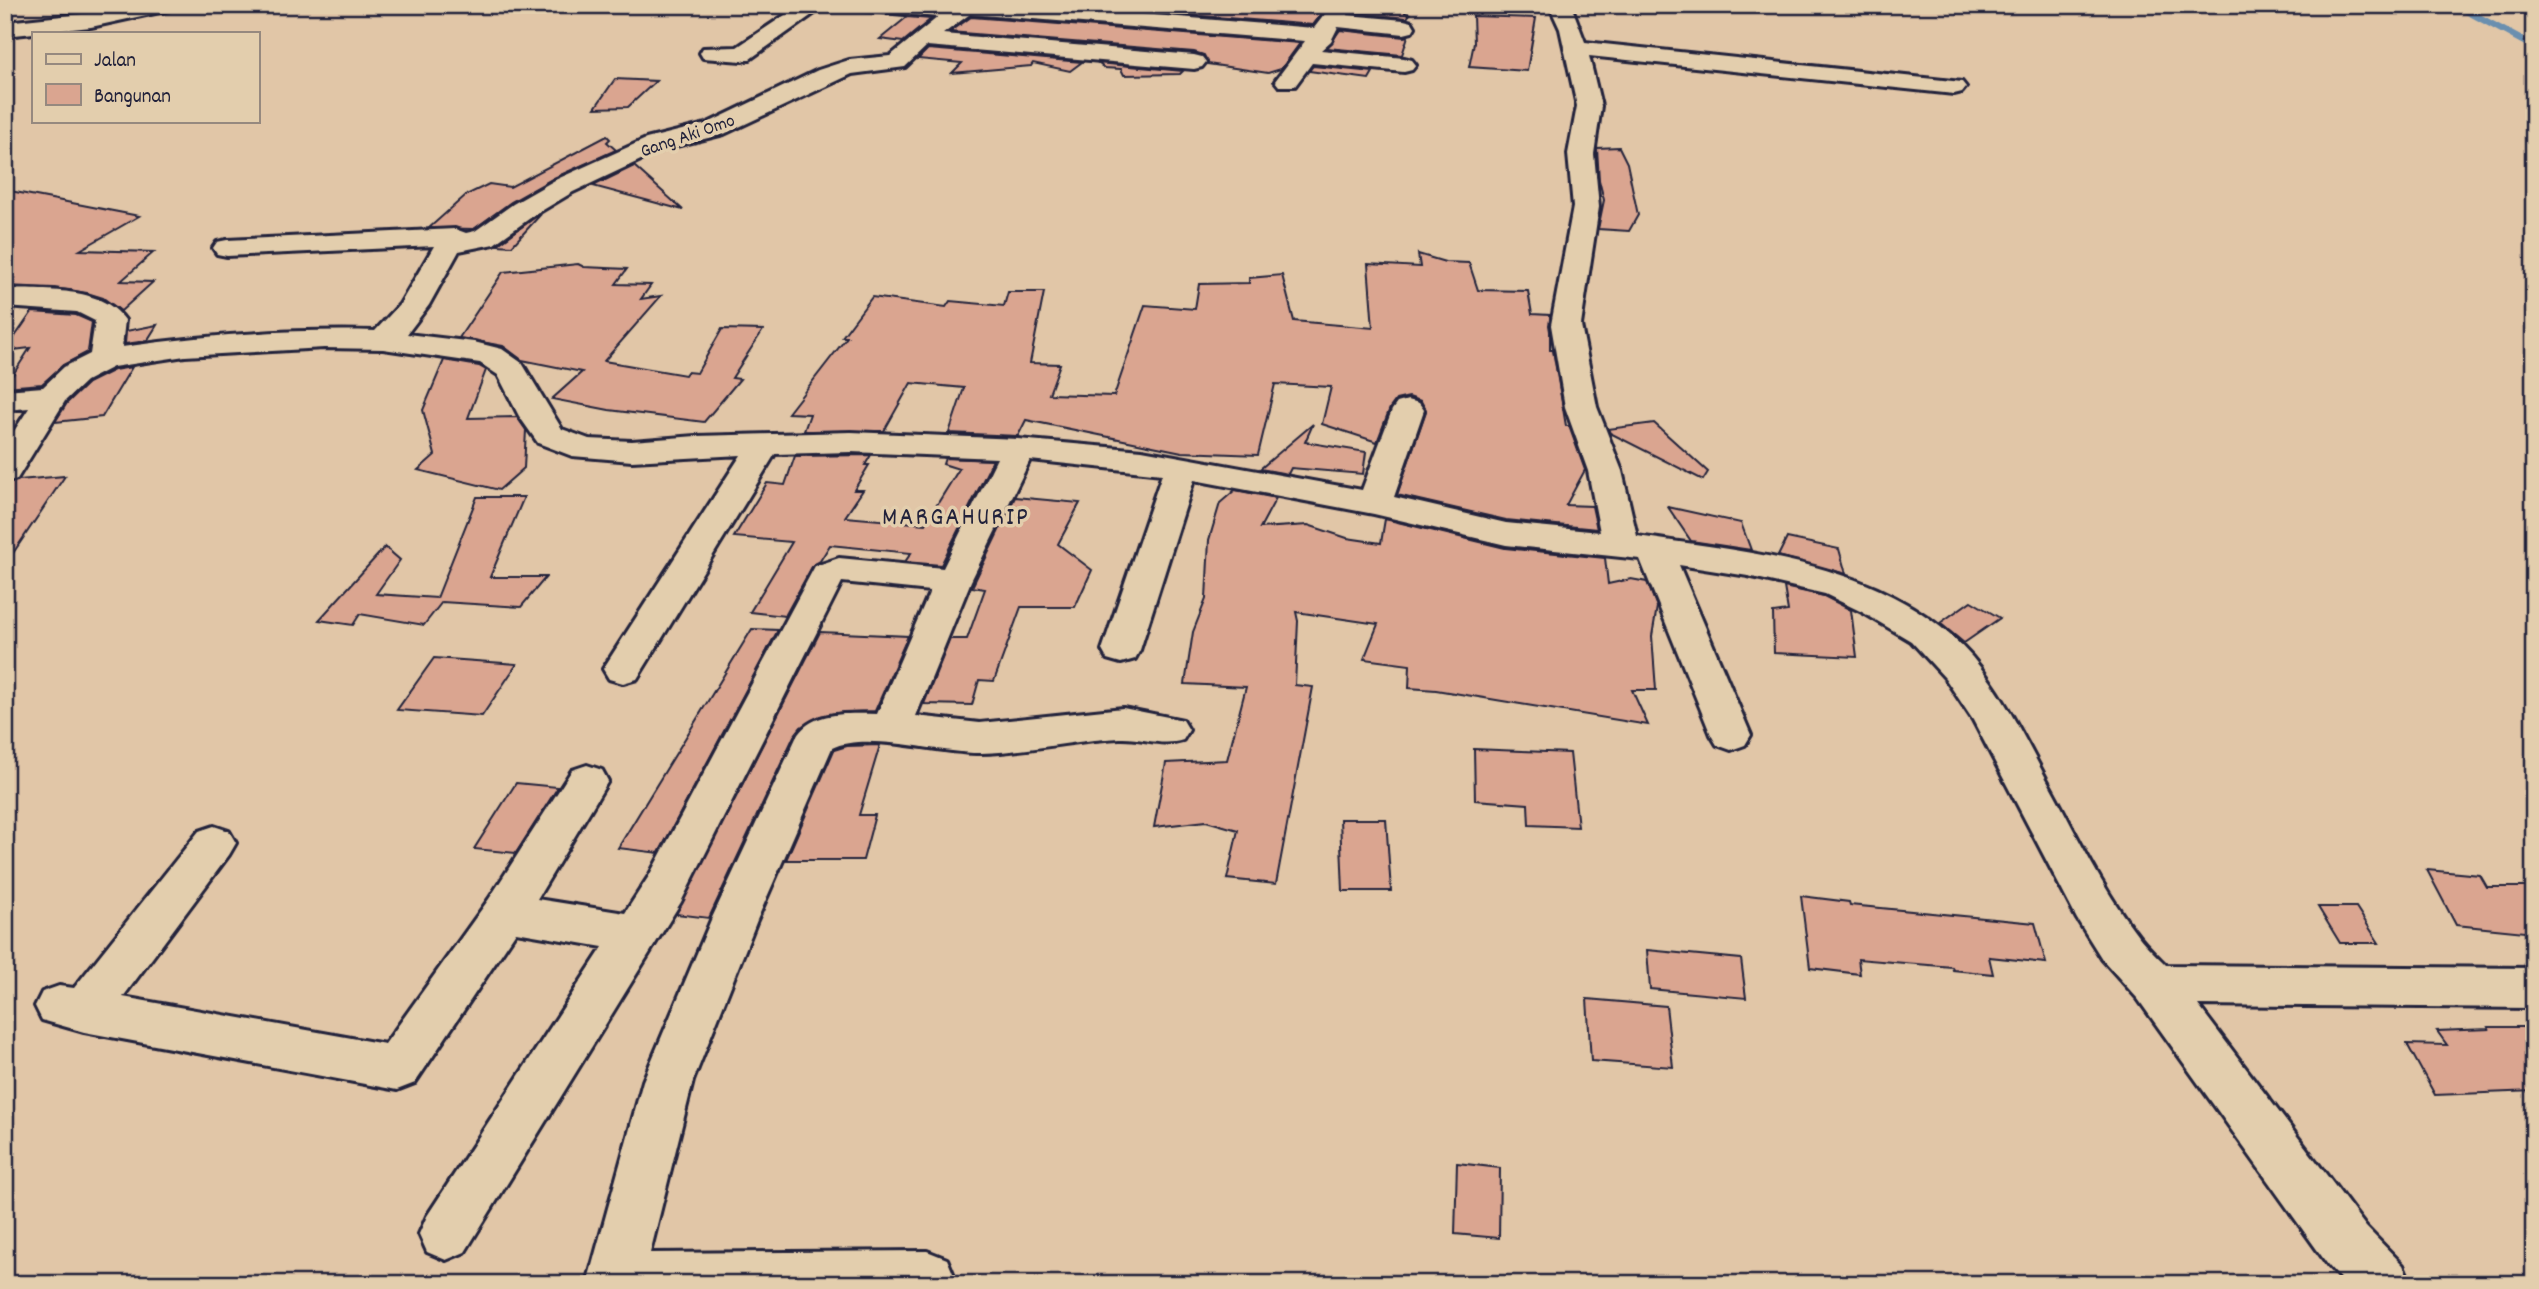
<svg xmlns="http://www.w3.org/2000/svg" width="2539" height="1289" font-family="Dekko,sans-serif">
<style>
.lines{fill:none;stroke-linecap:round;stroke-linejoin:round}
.stream{stroke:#6b8faf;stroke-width:7}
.building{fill:#daa590;stroke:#22223b;stroke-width:2}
.minor-casing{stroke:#22223b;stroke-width:6}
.minor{fill:#e3cead;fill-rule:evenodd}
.labels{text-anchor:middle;stroke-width:7;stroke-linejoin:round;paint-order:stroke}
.far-street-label{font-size:19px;fill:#22223b;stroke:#e3cead}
.quarter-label{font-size:26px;letter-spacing:2px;fill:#22223b;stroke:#e3cead}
</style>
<rect width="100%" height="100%" fill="#e1c6a7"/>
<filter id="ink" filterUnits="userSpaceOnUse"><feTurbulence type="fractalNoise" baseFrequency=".0143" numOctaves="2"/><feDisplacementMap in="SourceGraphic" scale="14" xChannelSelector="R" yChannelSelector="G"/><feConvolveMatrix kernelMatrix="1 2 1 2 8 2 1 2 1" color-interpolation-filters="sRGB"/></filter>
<g filter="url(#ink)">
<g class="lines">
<polyline class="stream" points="2456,5 2534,47"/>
</g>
<g class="building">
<polygon points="1066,5 1114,5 1184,10 1187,5 1199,5 1272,11 1272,5 1328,5 1313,25"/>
<polygon points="1356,5 1407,5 1405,13 1410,14 1407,18 1352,13"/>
<polygon points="1473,16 1536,18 1527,71 1469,67 1474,43"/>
<polygon points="907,17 931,19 903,42 880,39"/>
<polygon points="971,17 1300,43 1281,69 1268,73 1208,64 1204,55 1194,52 950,32"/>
<polygon points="1340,30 1404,37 1408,36 1402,55 1327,48"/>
<polygon points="928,49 1082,62 1070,71 1033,63 1031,66 952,73 962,63 918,59"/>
<polygon points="1098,63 1183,71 1180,74 1124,75 1121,69 1104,68"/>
<polygon points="1313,66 1373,72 1369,79 1309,71"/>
<polygon points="615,79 656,81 628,107 595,108"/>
<polygon points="607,136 610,139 607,142 616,150 554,178 511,202 474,229 429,228 466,195 489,184 510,187"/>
<polygon points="1619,147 1627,163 1638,215 1629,231 1598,229 1604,200 1599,180 1597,148"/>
<polygon points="634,166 683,210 593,186"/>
<polygon points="5,190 139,216 80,250 154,252 121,281 153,282 121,311 103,298 87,293 54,288 5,286"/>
<polygon points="541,214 512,246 497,245 534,218"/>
<polygon points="1418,254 1445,262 1469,263 1478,290 1528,291 1532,314 1550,315 1550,350 1553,350 1566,426 1569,426 1585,470 1566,505 1592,506 1597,529 1506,520 1397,495 1426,411 1421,401 1409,397 1396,400 1390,408 1377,442 1322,424 1331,387 1275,384 1258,455 1182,452 1026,420 1018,436 949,433 964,388 911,383 884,431 804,431 810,414 788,413 847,337 842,337 872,297 946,307 950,301 1004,306 1008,292 1044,292 1030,363 1060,364 1049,394 1114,396 1145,305 1195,309 1199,284 1249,283 1249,278 1282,275 1294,321 1373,328 1368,264 1420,267"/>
<polygon points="578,264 584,267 627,269 616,284 651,285 641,299 661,296 604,361 685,375 687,372 697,373 722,329 763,330 732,378 740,379 704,422 609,410 552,399 582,372 522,360 503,346 459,338 503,272"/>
<polygon points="32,312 76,315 92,322 88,352 63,365 42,384 5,387 30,348 5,351"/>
<polygon points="157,325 147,341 125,344 126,331"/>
<polygon points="444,360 479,366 486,370 468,418 517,417 526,430 524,468 499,490 418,470 435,455 423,410"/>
<polygon points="132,367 102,417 55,422 67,403 88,383 114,370"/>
<polygon points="1654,423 1708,472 1703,480 1610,433 1608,429"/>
<polygon points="1313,424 1305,442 1366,452 1363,474 1291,468 1288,474 1260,469"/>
<polygon points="871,455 865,465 869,465 854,490 863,490 845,517 925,524 959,469 943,464 945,458 993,460 941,565 905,562 911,553 830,545 820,561 813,565 785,616 750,612 792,542 734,537 767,483 785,485 795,456"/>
<polygon points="65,476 5,565 5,484 19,480"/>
<polygon points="1235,490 1276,498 1260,528 1308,525 1347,538 1381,543 1385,519 1505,548 1605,558 1608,584 1631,579 1647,582 1657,607 1652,636 1656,690 1632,690 1648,725 1436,690 1409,688 1410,665 1364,659 1378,624 1296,612 1298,621 1295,685 1313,687 1276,884 1227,879 1238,830 1206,821 1154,827 1166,763 1227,760 1246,687 1185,684 1193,632 1206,599 1209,540 1220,503"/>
<polygon points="477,497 524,497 490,577 546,577 521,607 442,602 424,625 360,614 353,625 319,620 385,547 400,560 376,594 437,598"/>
<polygon points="1015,497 1080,503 1058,544 1092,570 1075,607 1021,607 994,681 979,680 972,705 924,704 950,639 967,639 985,589 972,587"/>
<polygon points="1668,507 1741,523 1751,550 1691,541"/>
<polygon points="1787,538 1839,549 1846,574 1778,556"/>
<polygon points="1784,587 1824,596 1851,610 1857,657 1774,653 1773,613 1788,611"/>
<polygon points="1971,601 2000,618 1964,643 1940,623"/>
<polygon points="752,629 778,630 659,853 618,848"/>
<polygon points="820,632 908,636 875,711 843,712 820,716 801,727 794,736 709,918 676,914"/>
<polygon points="434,658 517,664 482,716 397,710"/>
<polygon points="880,745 859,815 875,815 863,860 786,860 834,750 847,746"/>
<polygon points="1474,749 1570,753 1578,827 1529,825 1528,804 1475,800"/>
<polygon points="516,783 558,787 516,853 474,849"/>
<polygon points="1340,819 1386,819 1391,891 1343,891"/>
<polygon points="2427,870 2480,875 2487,887 2534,887 2534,933 2456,925"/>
<polygon points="1801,896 1849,902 1850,905 2035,923 2046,963 1989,957 1993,974 1953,970 1952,967 1858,959 1860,974 1810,968"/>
<polygon points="2318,907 2356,907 2379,943 2340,943"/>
<polygon points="1647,950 1741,959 1746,998 1650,989"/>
<polygon points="1587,999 1666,1006 1673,1067 1591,1061"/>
<polygon points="2488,1027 2534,1027 2534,1091 2435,1095 2407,1044 2447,1045 2437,1031 2489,1029"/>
<polygon points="1457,1163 1500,1168 1499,1238 1455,1234"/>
</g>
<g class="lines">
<g class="minor-casing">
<g id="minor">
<polygon points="129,5 172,5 169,10 91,27 5,36 5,22 91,13"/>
<polygon points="800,5 826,5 750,59 742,61 703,58 700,53 703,48 737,47"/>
<path d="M860 5H1031L1314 28 1332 5H1354L1347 15 1404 20 1412 22 1415 27 1412 32 1404 34 1338 27 1331 41 1321 50 1404 58 1412 60 1416 65 1412 70 1404 72 1312 63 1295 86H1279L1275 81 1305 41 970 14 943 34 1194 55 1202 57 1206 62 1202 67 1194 69 927 46 905 67 852 74 724 134 664 149 573 192 533 216 494 244 459 251 429 305 407 334 474 342 502 349 522 363 562 429 589 439 632 441 696 436 851 432 1018 439 1142 450 1362 490 1392 410 1397 403 1408 400 1419 403 1424 410 1394 497 1506 523 1600 532 1588 471 1565 407 1551 325 1573 207 1568 154 1577 106 1560 29 1549 5H1571L1585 42 1962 82 1966 87 1962 92 1954 94 1589 56 1601 106 1594 154 1599 207 1581 325 1597 407 1622 471 1637 536C1753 553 1890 563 1972 657 2006 697 2029 748 2054 793 2079 839 2102 888 2134 930 2143 943 2155 954 2166 965L2534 968V1008L2198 1005 2366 1227 2403 1265 2411 1284H2345L2328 1265 2138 999 2102 959 2077 919 1973 720 1945 678 1911 641 1862 612 1825 594 1748 576 1679 565 1751 735 1745 745 1731 750 1717 745 1711 735 1640 559 1506 545 1374 514 1194 480 1140 650 1135 659 1121 663 1107 659 1102 650 1162 474 1030 460 971 581 916 716 980 723 1123 708 1183 720 1189 730 1183 740C1161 747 1143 737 1120 738 1074 740 1028 752 981 753 943 754 866 731 832 748L757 920 693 1081 650 1253 927 1251 947 1259 955 1278 952 1284H590L588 1280 643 1081 711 920 796 738C811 710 849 714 877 714L930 591 842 582 681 902 465 1252 446 1260 427 1252 419 1234 427 1216 603 947 516 932 415 1083 397 1090 84 1032 42 1020 35 1006 42 992 59 986 74 988 199 831 214 826 229 831 236 843 229 855 123 997 385 1044 489 899 572 770 587 765 602 770 608 781 537 899 625 913 649 876 815 566 839 558 943 568 997 458 851 452 775 454 637 679 623 683 609 679 603 669 741 455 632 461 572 456 538 443 519 416 498 375 480 363 383 349 324 348 185 356 113 367 86 381 65 401 17 479 5 482V445L29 408 5 410V390L43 387 64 367 90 354 95 321 77 312 5 307V289C43 291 101 285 125 320L122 347C206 335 291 329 375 331L400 304 434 246 227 256 217 254 213 248 217 242 227 240 455 229 466 233 475 231 513 204 555 180 646 139 706 124 818 70 849 60 890 56 938 17 871 11 863 10Z"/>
</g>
</g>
<use href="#minor" class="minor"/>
</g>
</g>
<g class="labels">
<g class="far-street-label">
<text transform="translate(687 134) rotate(-19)" y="7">Gang Aki Omo</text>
</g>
<g class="quarter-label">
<text x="956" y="524">MARGAHURIP</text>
</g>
</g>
<rect width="2539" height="1289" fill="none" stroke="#e3cead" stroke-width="28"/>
<rect x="14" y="14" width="2511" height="1261" fill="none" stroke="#22223b" stroke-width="2.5" filter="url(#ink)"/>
<rect x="32" y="32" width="228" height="91" fill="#e3cead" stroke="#96897f" stroke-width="2"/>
<rect x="46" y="54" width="35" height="10" fill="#e3cead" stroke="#96897f" stroke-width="2"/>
<text x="94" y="66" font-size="21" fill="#22223b">Jalan</text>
<rect x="46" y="84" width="35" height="21" fill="#daa590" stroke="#96897f" stroke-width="2"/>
<text x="94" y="102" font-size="21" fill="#22223b">Bangunan</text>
</svg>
